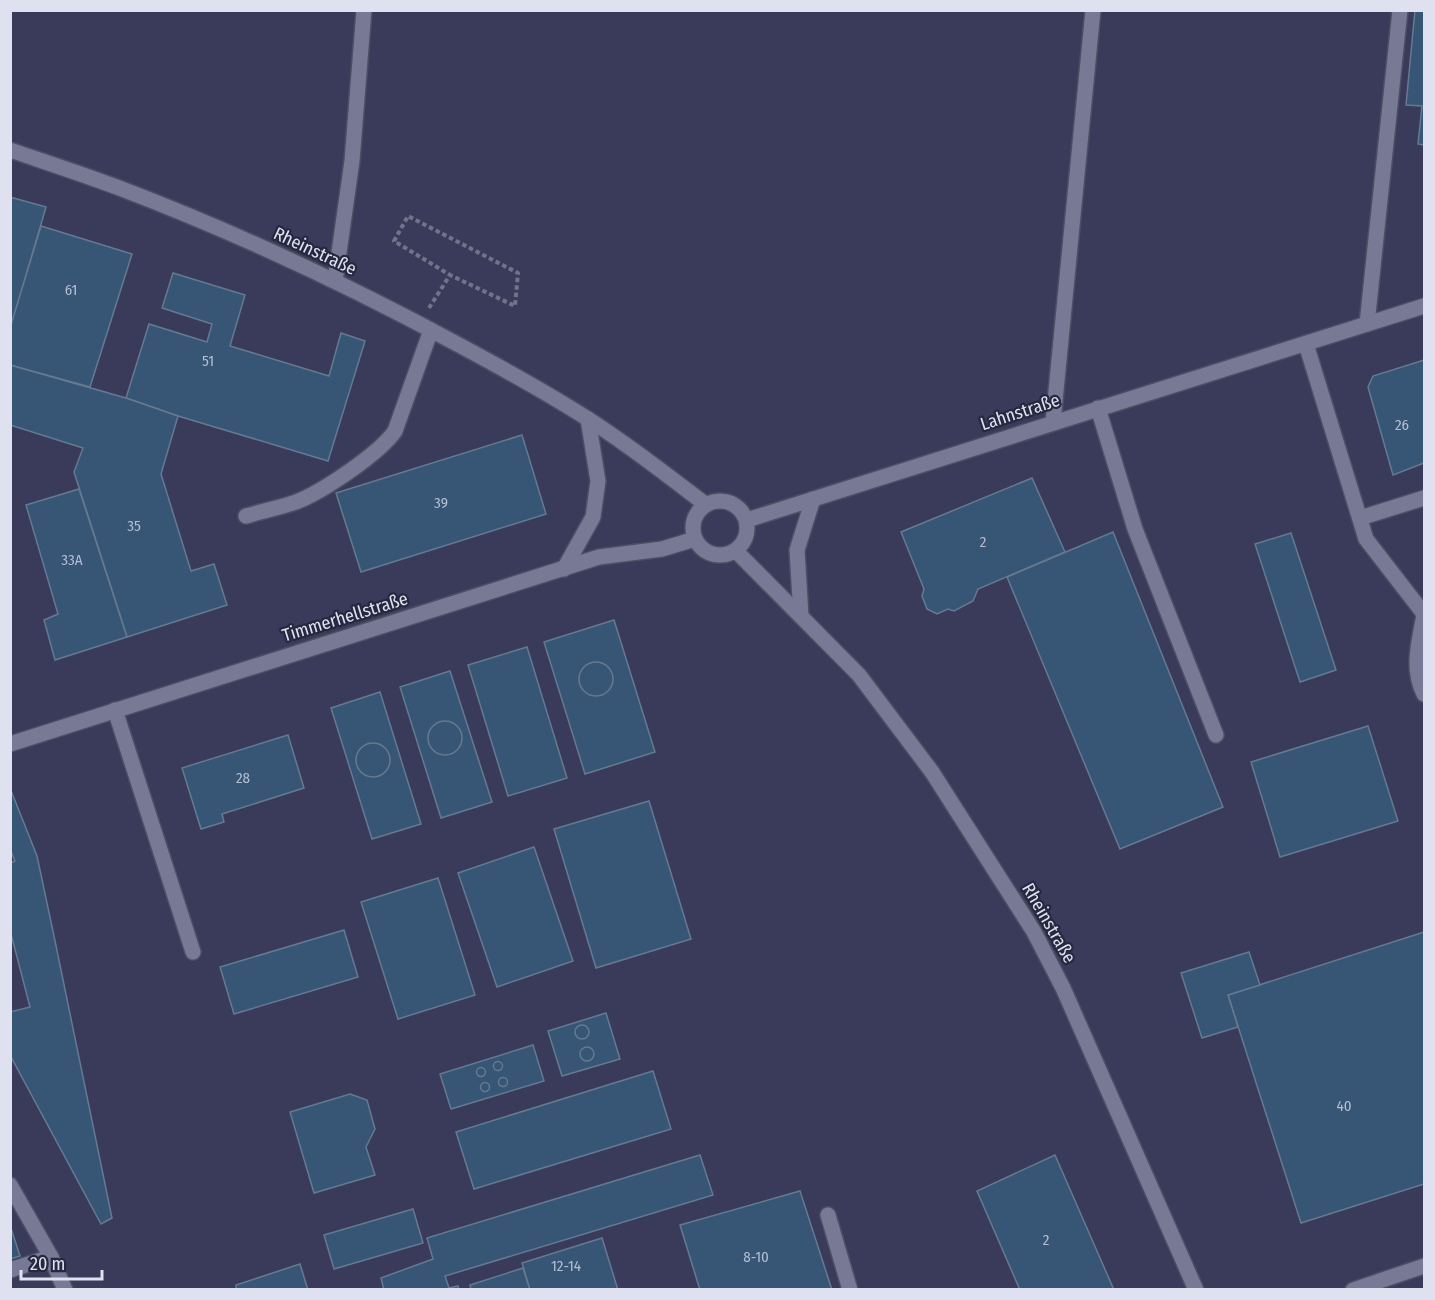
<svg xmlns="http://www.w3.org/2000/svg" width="1435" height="1300" font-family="'Fira Sans Condensed',sans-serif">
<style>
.built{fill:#3a3b5a}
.building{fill:#375675;stroke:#657a90;stroke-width:1.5}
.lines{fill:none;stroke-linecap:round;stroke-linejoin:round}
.minor-casing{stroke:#4c4e62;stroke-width:18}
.path{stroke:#727389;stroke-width:4;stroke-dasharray:4.5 3;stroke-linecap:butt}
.minor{stroke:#777995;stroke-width:15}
.labels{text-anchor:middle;stroke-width:4.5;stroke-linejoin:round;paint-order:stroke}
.number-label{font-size:15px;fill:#b5bed1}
.street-label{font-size:18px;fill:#dfe1f0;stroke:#272840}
</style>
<rect width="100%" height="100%" fill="#31324b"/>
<rect class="built" x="11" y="11" width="1413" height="1278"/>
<g class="building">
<polygon points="1415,10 1424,10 1424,145 1418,144 1422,106 1406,105"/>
<polygon points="10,197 46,207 11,327 10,327"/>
<polygon points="41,226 132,254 90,387 10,365 10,328"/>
<polygon points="173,273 245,295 230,346 329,376 341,333 365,341 328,461 178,416 126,398 149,324 207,342 212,324 162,308"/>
<polygon points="1424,360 1424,463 1393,475 1368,387 1373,376"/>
<polygon points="10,365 126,398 178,416 161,474 191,571 214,564 227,605 127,637 74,472 83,448 10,425"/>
<polygon points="522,435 546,514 361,572 336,493"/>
<polygon points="1032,478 1065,552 978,589 973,601 954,611 948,609 937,614 927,609 922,596 924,589 901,532"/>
<polygon points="79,489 127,637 55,660 44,620 58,614 26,505"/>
<polygon points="1113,532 1223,807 1120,849 1007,577"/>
<polygon points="1291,533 1336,670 1300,682 1255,544"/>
<polygon points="614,620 655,752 585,774 544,642"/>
<polygon points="527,647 567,778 508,796 468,665"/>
<circle cx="596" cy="679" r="17"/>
<polygon points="450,671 492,802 441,818 400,687"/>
<polygon points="380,692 421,824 372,839 331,708"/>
<circle cx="445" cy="738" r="17"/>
<polygon points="1368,726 1398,821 1280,857 1251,762"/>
<polygon points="288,735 304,788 222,814 224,822 201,829 182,768"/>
<circle cx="373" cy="760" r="17"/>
<polygon points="10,788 37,856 54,936 112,1218 101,1224 10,1055 10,1012 30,1007 10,930 10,863 15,861 10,849"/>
<polygon points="649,801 691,939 596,968 554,829"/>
<polygon points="534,847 573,961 497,987 458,873"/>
<polygon points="438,878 475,995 398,1019 361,902"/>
<polygon points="344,930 358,977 234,1014 220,967"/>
<polygon points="1424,932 1424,1184 1301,1223 1228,995"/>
<polygon points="1249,952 1260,985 1228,995 1238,1027 1202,1038 1181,973"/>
<polygon points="606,1013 620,1059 562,1076 548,1031"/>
<circle cx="582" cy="1032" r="7"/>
<polygon points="533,1045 544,1081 451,1109 440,1074"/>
<circle cx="587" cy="1054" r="7"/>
<circle cx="498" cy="1066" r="4.5"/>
<circle cx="481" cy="1072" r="4.5"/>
<polygon points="653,1071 671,1129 474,1189 456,1132"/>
<circle cx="503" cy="1082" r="4.5"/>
<circle cx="485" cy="1087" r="4.5"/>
<polygon points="350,1094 367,1100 375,1129 366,1147 375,1175 314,1193 290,1112"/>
<polygon points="700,1155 713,1195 445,1276 449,1288 458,1286 459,1290 384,1290 381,1278 433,1259 427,1238"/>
<polygon points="1055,1155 1114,1290 1020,1290 977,1191"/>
<polygon points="800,1191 832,1290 700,1290 680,1225"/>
<polygon points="413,1209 423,1243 334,1269 324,1235"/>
<polygon points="10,1225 20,1256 10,1259"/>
<polygon points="602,1238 618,1290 530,1290 522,1263"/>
<polygon points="300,1264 308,1290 236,1290 236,1285"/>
<polygon points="523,1268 530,1290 471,1290 470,1285"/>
</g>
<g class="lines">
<g class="minor-casing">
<g id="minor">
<path d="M10 150C48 163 85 175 122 189 237 233 350 286 459 345 502 368 546 392 588 419 629 445 667 475 705 504"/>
<polyline points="335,281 352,161 364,10"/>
<polyline points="1367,324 1400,10"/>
<polyline points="1306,344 1366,539 1424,614"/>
<polyline points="1098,408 1135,529 1216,735"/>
<polyline points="1053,422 1093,10"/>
<circle cx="720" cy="528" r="27"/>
<path d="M246 516C262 511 279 508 296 502 322 492 379 454 395 431L431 330"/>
<polyline points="1360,518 1424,498"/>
<polyline points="747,520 1424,306"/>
<polyline points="736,551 859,675 932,772 1034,932 1063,988 1196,1290"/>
<polyline points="564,569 593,517 598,481 588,419"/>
<path d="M1424 615C1419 642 1411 669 1424 694"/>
<polyline points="801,616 797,550 813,499"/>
<polyline points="115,710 193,952"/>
<polyline points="10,744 599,557 662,549 695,539"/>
<polyline points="10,1185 51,1257 65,1290"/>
<polyline points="828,1215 850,1290"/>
<polyline points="10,1270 51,1257"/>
<polyline points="1353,1290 1424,1266"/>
</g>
</g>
<polyline class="path" points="429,308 450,275 515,306 518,273 408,216 394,241 450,275"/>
<use href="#minor" class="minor"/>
</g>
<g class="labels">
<g class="number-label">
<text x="71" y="295">61</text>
<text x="208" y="366">51</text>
<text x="1402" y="430">26</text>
<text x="441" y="508">39</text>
<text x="134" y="531">35</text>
<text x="983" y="547">2</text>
<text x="72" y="565">33A</text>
<text x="243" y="783">28</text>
<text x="1344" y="1111">40</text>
<text x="1046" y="1245">2</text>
<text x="756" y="1262">8-10</text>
<text x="566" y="1271">12-14</text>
</g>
<g class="street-label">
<text transform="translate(315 251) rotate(25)" y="6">Rheinstraße</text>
<text transform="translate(1020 412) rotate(-18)" y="6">Lahnstraße</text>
<text transform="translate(345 617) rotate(-17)" y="6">Timmerhellstraße</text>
<text transform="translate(1049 923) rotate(60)" y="6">Rheinstraße</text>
</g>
</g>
<rect width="1435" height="1300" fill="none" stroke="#dfe1f0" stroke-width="24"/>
<path d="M21 1270v9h81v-9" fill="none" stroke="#dfe1f0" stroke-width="3"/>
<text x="30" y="1270" font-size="18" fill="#dfe1f0" stroke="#272840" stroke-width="4.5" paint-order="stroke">20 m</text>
</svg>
